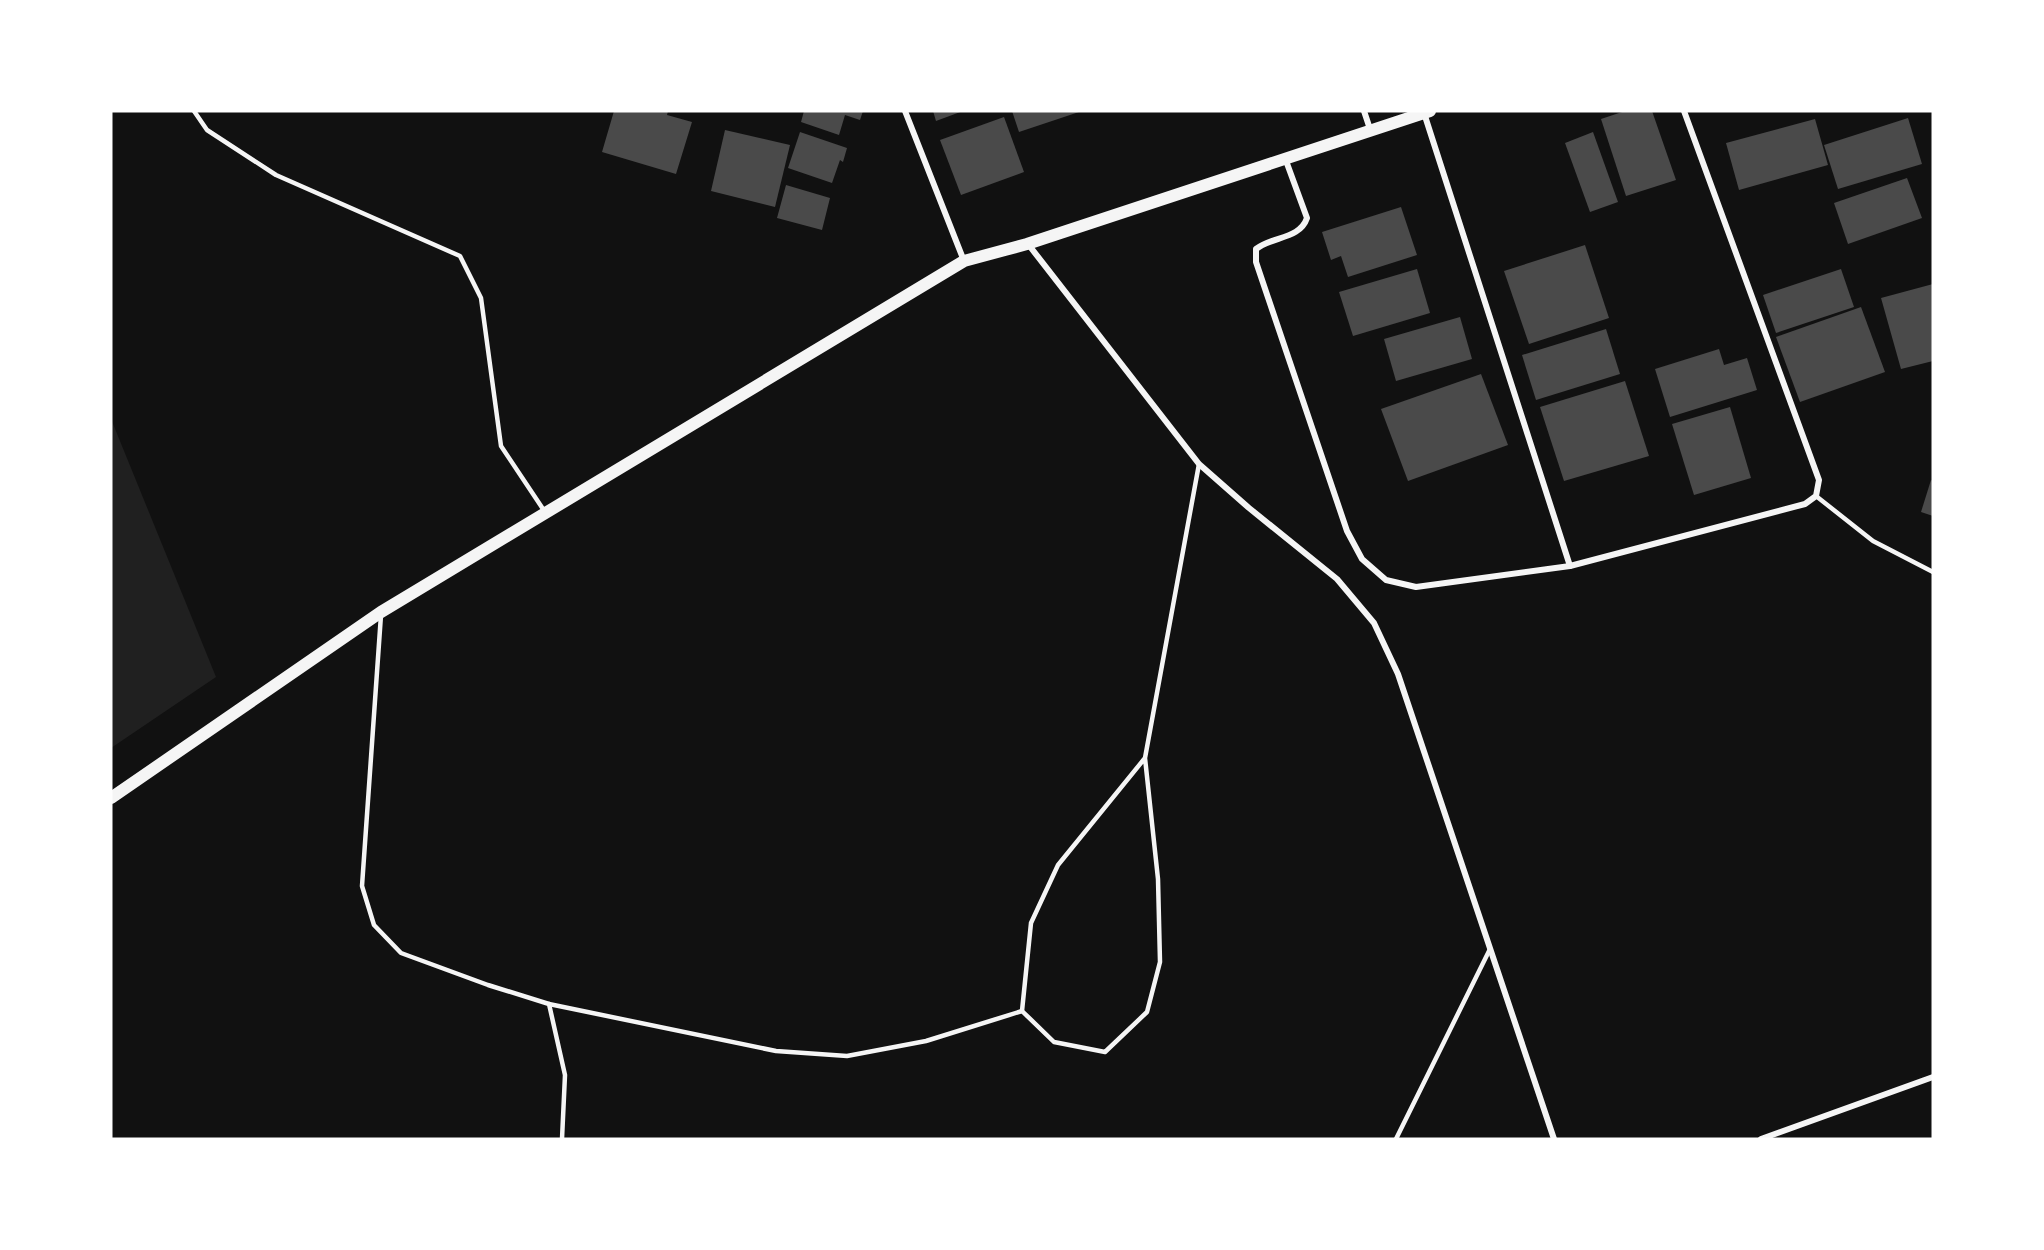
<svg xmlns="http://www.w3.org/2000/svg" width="2044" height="1250" font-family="'IBM Plex Sans',sans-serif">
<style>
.green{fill:#202020}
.building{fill:#4a4a4a}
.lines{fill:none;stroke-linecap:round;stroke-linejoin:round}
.service{stroke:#f5f5f5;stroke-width:4.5}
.minor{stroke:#f5f5f5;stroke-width:6}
.secondary{stroke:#f5f5f5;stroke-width:12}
</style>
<rect width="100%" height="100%" fill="#111"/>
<polygon class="green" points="111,419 216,677 111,748"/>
<g class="building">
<polygon points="614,111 668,111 667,115 692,122 676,174 602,152"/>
<polygon points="804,111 863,111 860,120 845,115 839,135 801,122"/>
<polygon points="933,111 963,111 936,121"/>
<polygon points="1012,111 1082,111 1019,132"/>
<polygon points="1625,111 1652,111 1676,180 1626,196 1601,119"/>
<polygon points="1004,117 1024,172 961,195 940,140"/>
<polygon points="1908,118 1922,164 1838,189 1824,145"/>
<polygon points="1815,119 1828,165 1739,190 1726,143"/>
<polygon points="725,130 790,145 775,207 711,191"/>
<polygon points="800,132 847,148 843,162 840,160 832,183 788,168"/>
<polygon points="1593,132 1618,202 1590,212 1565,143"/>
<polygon points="1907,178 1922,218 1848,244 1834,203"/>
<polygon points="786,185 830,198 822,230 777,218"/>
<polygon points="1401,207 1417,255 1348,277 1341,256 1331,260 1322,232"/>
<polygon points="1585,245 1609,318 1529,344 1504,271"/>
<polygon points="1417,269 1430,313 1353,336 1339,292"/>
<polygon points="1841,269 1854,307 1776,333 1763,295"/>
<polygon points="1933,284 1933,361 1901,369 1881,298"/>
<polygon points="1861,307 1885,372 1800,402 1776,337"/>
<polygon points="1460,317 1472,359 1396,381 1384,339"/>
<polygon points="1606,329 1620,374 1536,400 1522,355"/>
<polygon points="1719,349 1724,365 1747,358 1757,390 1670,417 1655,369"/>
<polygon points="1481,374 1508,445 1408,481 1381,409"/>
<polygon points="1625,381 1649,456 1564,481 1540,407"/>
<polygon points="1730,407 1751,478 1694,495 1672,424"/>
<polygon points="1931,480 1933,481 1933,516 1921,512"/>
</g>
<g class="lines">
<g class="service">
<polyline points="194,111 207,130 276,175 460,256 481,298 501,446 545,512"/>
<polyline points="1816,496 1873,541 1933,572"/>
<polyline points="381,615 362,886 374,925 401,953 488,985 549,1004 565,1075 562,1139"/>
<polyline points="1145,758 1158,879 1160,962 1147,1012 1105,1052 1054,1042 1022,1011 1031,923 1058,865 1145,758 1199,464"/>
<polyline points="549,1004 776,1051 847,1056 926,1041 1022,1011"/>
<polyline points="1396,1139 1490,949"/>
</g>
<g class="minor">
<polyline points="905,111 964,261"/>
<polyline points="1364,111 1370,129"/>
<polyline points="1424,113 1570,566 1805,504 1816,496 1819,480 1684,111"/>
<path d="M1285 158 1307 218C1300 239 1273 236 1256 249V262L1347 531 1362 559 1386 580 1416 587 1570 566"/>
<polyline points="1028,244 1199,464 1249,508 1337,579 1374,623 1398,674 1554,1139"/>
<polyline points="1761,1139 1933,1077"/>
</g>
<polyline class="secondary" points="111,798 381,612 964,261 1027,244 1430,111"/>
</g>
<rect width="2044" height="1250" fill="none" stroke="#ffffff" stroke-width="225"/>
</svg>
